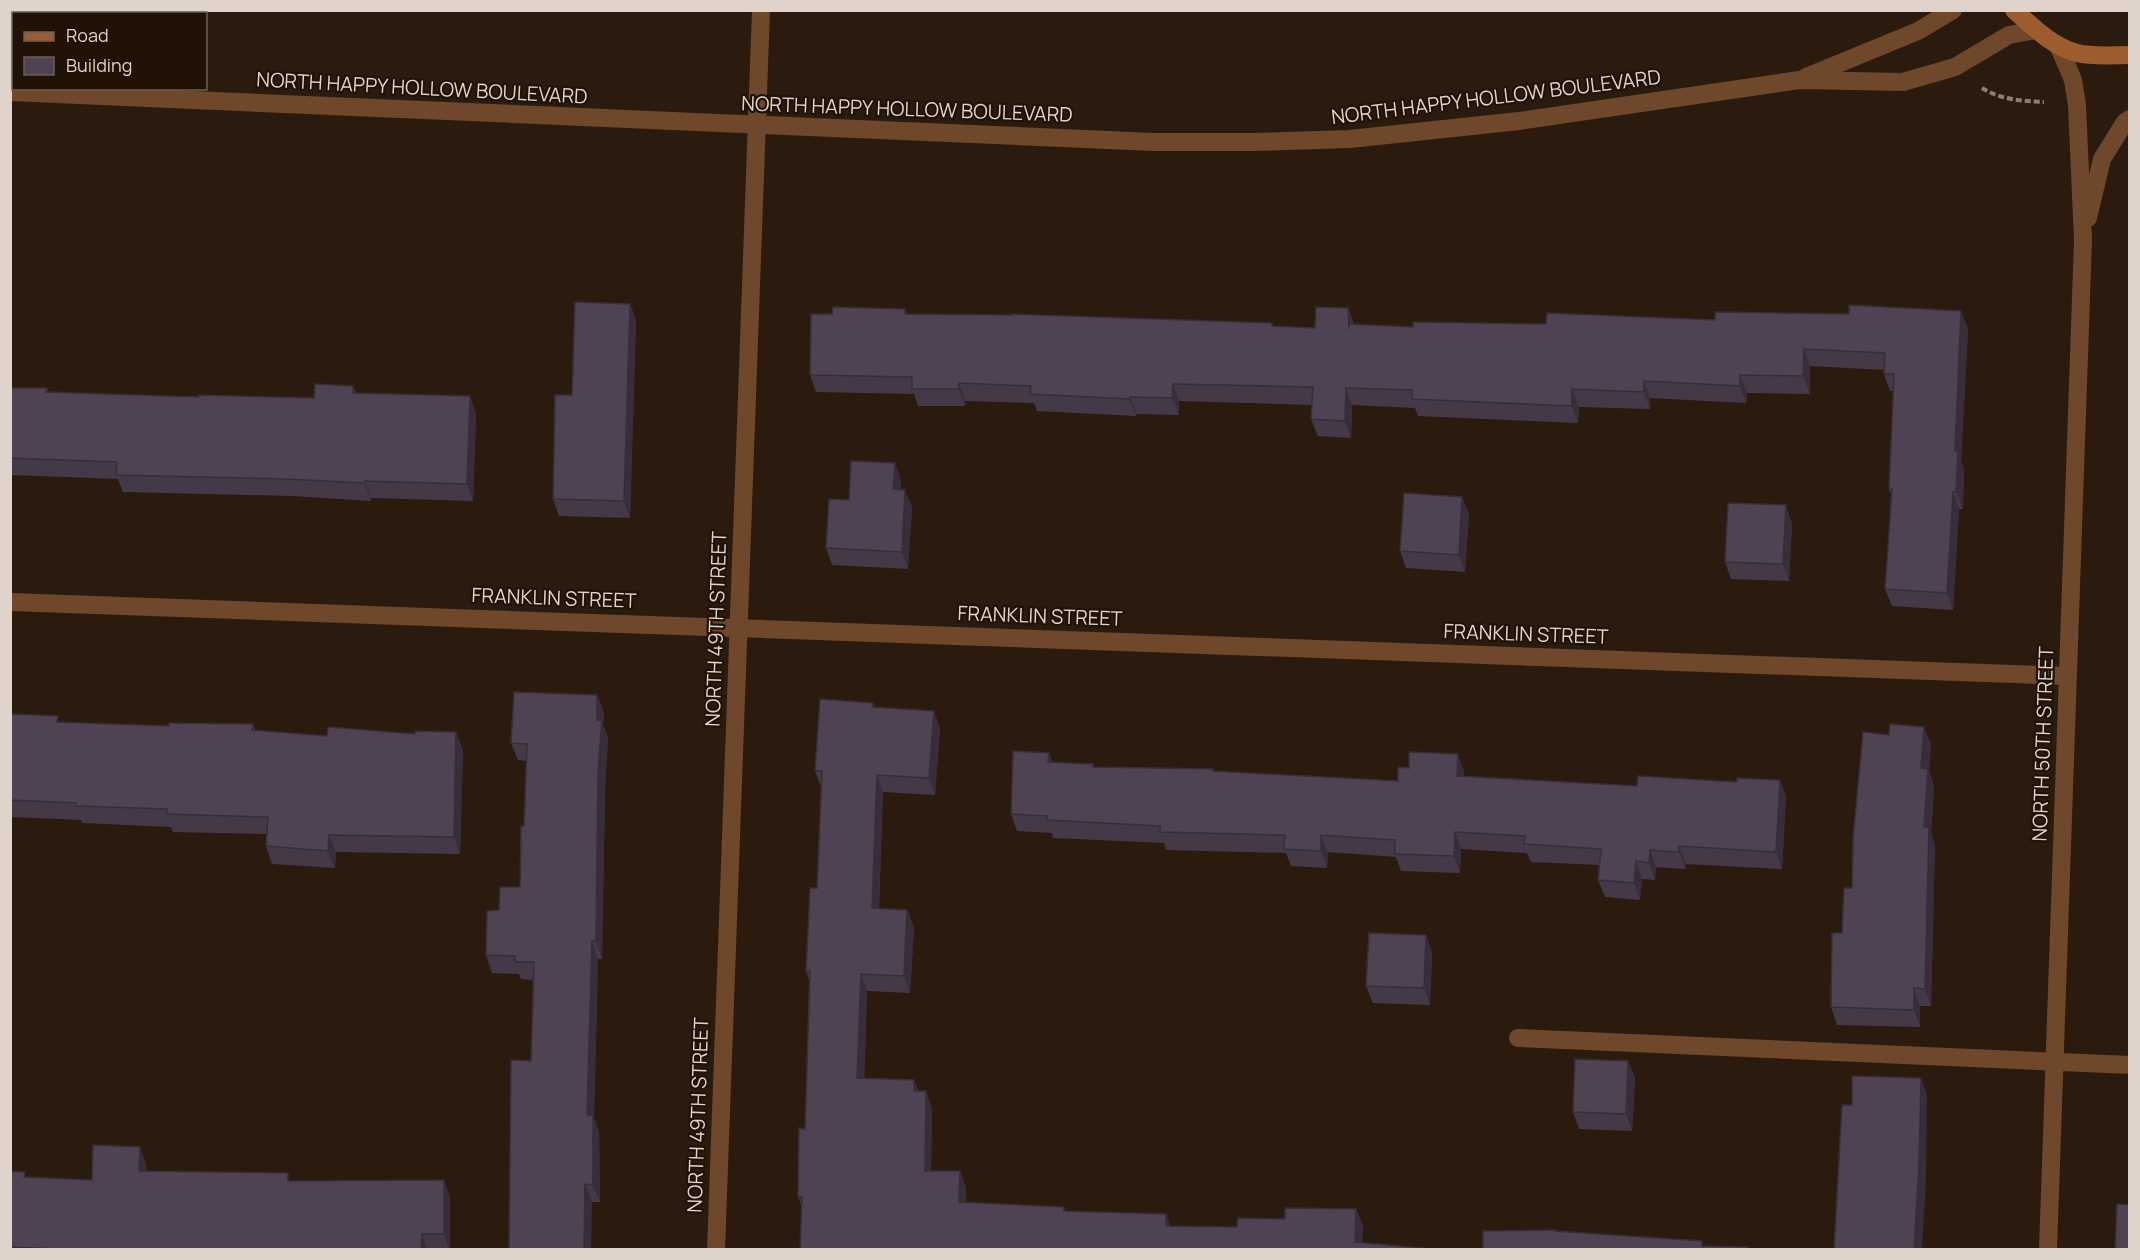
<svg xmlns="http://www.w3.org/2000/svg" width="2140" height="1260" font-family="Manrope,sans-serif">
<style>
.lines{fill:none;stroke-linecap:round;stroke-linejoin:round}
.path{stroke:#8d7f75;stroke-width:4;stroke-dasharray:6 3;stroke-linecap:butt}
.lane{stroke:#6f472b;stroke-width:18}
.street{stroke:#6f472b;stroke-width:18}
.secondary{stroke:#9c5c2d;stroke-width:18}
.wall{fill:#443947}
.shaded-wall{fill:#372e3a}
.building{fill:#4f4253;stroke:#372e3a;stroke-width:1.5}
.labels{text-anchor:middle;stroke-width:4.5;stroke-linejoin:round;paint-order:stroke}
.street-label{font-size:20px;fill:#dfd3cb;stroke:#211206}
</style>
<rect width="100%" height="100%" fill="#2b1b0f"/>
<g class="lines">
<path class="path" d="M1982 88C2001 100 2023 101 2044 102"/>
<polyline class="lane" points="1518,1038 2130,1065"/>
<g class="street">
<polyline points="1806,77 1918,31 1953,10"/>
<polyline points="10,92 1154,142 1253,142 1350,139 1519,121 1799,80 1903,82 1955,67 2009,35 2036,30"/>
<polyline points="2088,218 2102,159 2125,122 2130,119"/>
<polyline points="10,602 2068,676"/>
<polyline points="716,1250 761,10"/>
<polyline points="2048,1250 2083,240 2077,105 2073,80 2058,45"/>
</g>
<path class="secondary" d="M2014 10C2033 27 2053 47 2077 53 2093 57 2113 55 2130 55"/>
</g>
<g class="wall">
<polygon points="630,304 636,321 630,518 559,516 553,499 572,395"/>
<polygon points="1348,308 1354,324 1413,327 1715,320 1968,328 1961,461 1964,469 1963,509 1959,509 1953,610 1892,606 1885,589 1891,494 1889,489 1894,391 1890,391 1884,374 1884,370 1810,366 1810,394 1747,393 1746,403 1650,398 1650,409 1579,407 1578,423 1418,416 1415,408 1352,405 1351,438 1318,436 1311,419 1312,405 1179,401 1179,415 1137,414 1136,416 1037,411 1034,403 965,401 965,406 918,406 914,394 816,392 810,375 832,314 905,309 907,314 1315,328"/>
<polygon points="353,386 356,394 470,396 476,414 473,501 371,498 371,501 292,496 123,492 118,479 10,475 10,388 47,388 48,392 199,397 314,398"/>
<polygon points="901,480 900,489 912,507 908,569 832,565 826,548 849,500"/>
<polygon points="1469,514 1465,572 1406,568 1400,551"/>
<polygon points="1792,523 1789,581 1731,579 1725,562"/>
<polygon points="597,695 604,713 603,725 608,737 605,789 602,959 598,959 594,1118 599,1132 600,1202 592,1202 531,1061 533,980 521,979 519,974 492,973 486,955 499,910 520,887 524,826 527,761 518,760 511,743"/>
<polygon points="873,703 874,707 940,728 935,795 883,792 879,909 907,910 914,927 910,993 867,991 864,1078 914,1080 918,1091 932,1108 931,1171 960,1171 966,1188 966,1202 1065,1211 1166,1214 1170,1226 1237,1227 1285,1219 1356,1209 1363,1226 1362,1242 802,1208 798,1196 805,1129 809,980 806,971 817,888 821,787 815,771"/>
<polygon points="10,714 60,722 169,726 253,724 255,730 327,736 415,734 456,732 463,750 460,854 336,852 335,868 272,864 266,846 267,834 173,832 171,827 82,823 81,820 10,817"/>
<polygon points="1931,744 1929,771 1934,786 1931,833 1935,844 1931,1006 1920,1006 1920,1027 1837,1025 1831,1007 1842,933 1852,888"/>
<polygon points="1049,753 1052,763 1094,767 1214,771 1398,781 1464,771 1464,776 1637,786 1780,780 1786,797 1782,869 1686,864 1685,869 1656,867 1655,880 1642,879 1640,900 1605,897 1598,880 1599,865 1531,862 1527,853 1461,849 1460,873 1401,871 1396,857 1328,852 1327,868 1291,866 1286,853 1166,850 1164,843 1053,838 1052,833 1017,831 1011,814"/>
<polygon points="1432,952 1430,1005 1373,1003 1366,986"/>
<polygon points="1628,1061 1635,1078 1632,1131 1579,1129 1573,1112"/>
<polygon points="146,1164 146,1171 291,1181 444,1180 450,1198 450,1250 10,1250 10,1171 27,1177 92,1180"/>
</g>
<g class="shaded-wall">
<polygon points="630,304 636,321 630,518 624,501"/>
<polygon points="1348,308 1355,326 1349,329"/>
<polygon points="1961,311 1968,328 1961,461 1964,469 1963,509 1956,492 1955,451"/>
<polygon points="1804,349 1810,366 1810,394 1803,376"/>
<polygon points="1740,375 1747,393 1746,403 1740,386"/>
<polygon points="1644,381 1650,398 1650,409 1644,392"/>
<polygon points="959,383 965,401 965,406 959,389"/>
<polygon points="1173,384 1179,401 1179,415 1172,398"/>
<polygon points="1346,388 1352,405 1351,438 1345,421"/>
<polygon points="1572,389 1579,407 1578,423 1572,406"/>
<polygon points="470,396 476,414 473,501 467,484"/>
<polygon points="1130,397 1137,414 1136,416 1130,399"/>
<polygon points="895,463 901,480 900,506 893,489"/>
<polygon points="365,481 371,498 371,501 365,483"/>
<polygon points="905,490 912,507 908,569 902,552"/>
<polygon points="1953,492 1959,509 1953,610 1947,593"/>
<polygon points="1462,497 1469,514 1465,572 1459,555"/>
<polygon points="1786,505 1792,523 1789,581 1783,564"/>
<polygon points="597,695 604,713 603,725 608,737 605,789 602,959 596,941"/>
<polygon points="934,711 940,728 935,795 929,778"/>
<polygon points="1924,727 1931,744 1929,771 1934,786 1931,833 1935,844 1931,1006 1925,989 1921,768"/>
<polygon points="456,732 463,750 460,854 454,837"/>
<polygon points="1049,753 1055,770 1048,762"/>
<polygon points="1458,754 1464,771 1463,793 1457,776"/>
<polygon points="877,775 883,792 878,925 872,908"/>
<polygon points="1780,780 1786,797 1782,869 1776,852"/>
<polygon points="1455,832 1461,849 1460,873 1454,856"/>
<polygon points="329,835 336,852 335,868 328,851"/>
<polygon points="1321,835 1328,852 1327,868 1321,851"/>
<polygon points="1679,846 1686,864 1685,869 1679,852"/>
<polygon points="1650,850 1656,867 1655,880 1649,863"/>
<polygon points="1636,861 1642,879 1640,900 1634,883"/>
<polygon points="907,910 914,927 910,993 904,976"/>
<polygon points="1426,935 1432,952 1430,1005 1424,988"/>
<polygon points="592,941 598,959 594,1118 599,1132 600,1202 593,1185 587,1115"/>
<polygon points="861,974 867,991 864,1095 857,1078"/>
<polygon points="1914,988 1920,1006 1920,1027 1914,1010"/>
<polygon points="1628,1061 1635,1078 1632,1131 1626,1114"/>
<polygon points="1921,1078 1927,1095 1926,1180 1922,1250 1914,1250"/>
<polygon points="914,1080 920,1097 914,1091"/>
<polygon points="926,1091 932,1108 931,1188 925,1171"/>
<polygon points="140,1147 146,1164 145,1189 139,1171"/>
<polygon points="960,1171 966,1188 965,1219 959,1202"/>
<polygon points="444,1180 450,1198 450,1250 449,1250 444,1234"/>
<polygon points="585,1184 592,1202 591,1250 584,1250"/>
<polygon points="1356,1209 1363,1226 1362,1250 1355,1242"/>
<polygon points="1166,1214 1172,1232 1166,1226"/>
<polygon points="422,1234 427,1250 421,1250"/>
</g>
<g class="building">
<polygon points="575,302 630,304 624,501 553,499 555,395 572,395"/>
<polygon points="1849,305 1961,311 1955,451 1958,451 1956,492 1953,492 1947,593 1885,589 1892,489 1889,489 1894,374 1884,374 1885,353 1804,349 1803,376 1740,375 1740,386 1644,381 1644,392 1572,389 1572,406 1412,399 1412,390 1346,388 1345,421 1311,419 1313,387 1173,384 1172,398 1130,397 1130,399 1030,394 1031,386 959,383 959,389 912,389 912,377 810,375 811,314 832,314 833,307 905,309 905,314 1012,315 1012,314 1272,323 1272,326 1315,328 1316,307 1348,308 1349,329 1349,324 1413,327 1413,322 1546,324 1547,313 1715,320 1715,312 1849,314"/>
<polygon points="315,384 353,386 353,393 470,396 467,484 365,481 365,483 286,479 116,475 117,462 10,458 10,388 47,388 46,392 199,397 199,395 314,398"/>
<polygon points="851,461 895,463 893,489 905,490 902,552 826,548 829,499 849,500"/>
<polygon points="1404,493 1462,497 1459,555 1400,551"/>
<polygon points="1728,503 1786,505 1783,564 1725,562"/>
<polygon points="514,692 597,695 597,720 602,720 598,772 596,941 592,941 587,1115 593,1115 593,1185 585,1184 584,1250 509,1250 511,1060 531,1061 534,962 515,962 515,956 486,955 487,911 499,910 500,887 520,887 521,826 524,826 527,744 511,743"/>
<polygon points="820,699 873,703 872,707 934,711 929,778 877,775 872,908 907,910 904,976 861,974 857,1078 914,1080 914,1091 926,1091 925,1171 960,1171 959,1202 1064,1207 1064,1211 1166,1214 1166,1226 1237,1227 1238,1218 1285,1219 1285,1208 1356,1209 1355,1242 1443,1250 800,1250 802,1197 798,1196 799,1128 805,1129 810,971 806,971 810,888 817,888 822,771 815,771"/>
<polygon points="10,714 58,716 57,722 169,726 169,723 253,724 252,730 327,736 328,727 415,734 415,731 456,732 454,837 329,835 328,851 266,846 268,817 167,814 167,809 76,806 76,803 10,800"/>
<polygon points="1890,724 1924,727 1921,768 1928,769 1924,827 1929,827 1925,989 1914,988 1914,1010 1831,1007 1832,933 1842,933 1844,888 1852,888 1853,838 1863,732 1889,735"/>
<polygon points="1013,751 1049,753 1048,762 1093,764 1093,767 1213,769 1213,771 1398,781 1398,767 1409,768 1409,752 1458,754 1457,776 1637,786 1638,776 1737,782 1737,778 1780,780 1776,852 1679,846 1679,852 1650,850 1649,863 1636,861 1634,883 1598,880 1601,849 1524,844 1525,836 1455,832 1454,856 1395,854 1395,840 1321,835 1321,851 1284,849 1285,835 1160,832 1160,826 1047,820 1047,816 1011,814"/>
<polygon points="1369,933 1426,935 1424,988 1366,986"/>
<polygon points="1575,1059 1628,1061 1626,1114 1573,1112"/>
<polygon points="1852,1076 1921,1078 1919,1163 1914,1250 1834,1250 1842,1105 1852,1105"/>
<polygon points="93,1145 140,1147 139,1171 288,1173 288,1181 444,1180 444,1234 422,1234 421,1250 82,1250 10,1247 10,1171 25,1172 24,1177 92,1180"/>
<polygon points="2117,1204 2130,1205 2130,1250 2115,1250"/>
<polygon points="1555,1230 1555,1231 1702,1241 1702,1246 1748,1247 1748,1250 1483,1250 1483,1231"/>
</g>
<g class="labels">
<g class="street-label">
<text transform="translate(422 88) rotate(3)" y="7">NORTH HAPPY HOLLOW BOULEVARD</text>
<text transform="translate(1496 97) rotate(-7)" y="7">NORTH HAPPY HOLLOW BOULEVARD</text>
<text transform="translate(907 109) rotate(2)" y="7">NORTH HAPPY HOLLOW BOULEVARD</text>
<text transform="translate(554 598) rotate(2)" y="7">FRANKLIN STREET</text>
<text transform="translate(1040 616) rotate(2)" y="7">FRANKLIN STREET</text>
<text transform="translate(716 629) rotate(-88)" y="7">NORTH 49TH STREET</text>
<text transform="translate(1526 634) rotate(2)" y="7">FRANKLIN STREET</text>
<text transform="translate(2043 744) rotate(-88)" y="7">NORTH 50TH STREET</text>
<text transform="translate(698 1115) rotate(-88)" y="7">NORTH 49TH STREET</text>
</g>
</g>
<rect width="2140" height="1260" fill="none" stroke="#dfd3cb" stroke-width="24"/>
<rect x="12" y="12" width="195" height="78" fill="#211206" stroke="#6d5f55" stroke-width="1.5"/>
<rect x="24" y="32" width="30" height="9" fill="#9c5c2d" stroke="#6d5f55" stroke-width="1.5"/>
<text x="66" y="42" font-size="18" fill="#dfd3cb">Road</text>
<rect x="24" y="57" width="30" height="18" fill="#4f4253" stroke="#6d5f55" stroke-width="1.5"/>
<text x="66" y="72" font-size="18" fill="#dfd3cb">Building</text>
</svg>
